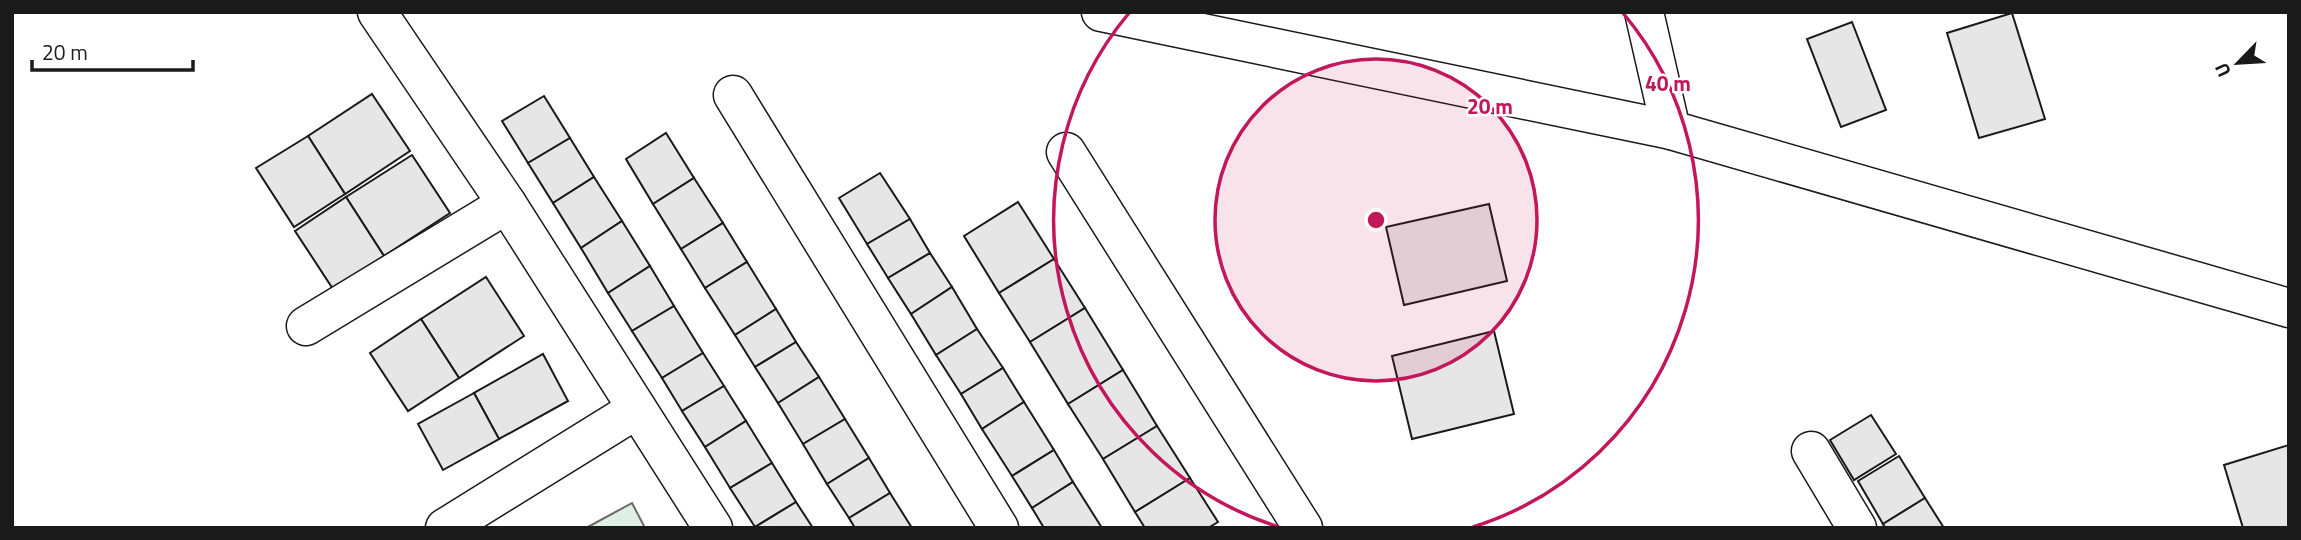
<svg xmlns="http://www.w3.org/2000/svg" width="2301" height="540" font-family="'Titillium Web',sans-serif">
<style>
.green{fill:#e0efe3;stroke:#6a6a6a;stroke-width:2}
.building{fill:#e6e6e6;stroke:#1a1a1a;stroke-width:2}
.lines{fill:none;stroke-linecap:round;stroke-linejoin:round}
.minor-casing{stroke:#1a1a1a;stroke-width:41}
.minor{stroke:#fff;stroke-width:38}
.ring{fill:none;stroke:#c2185b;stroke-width:3.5}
.centre{fill:#c2185b;stroke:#fff;stroke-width:3.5}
.ring-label{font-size:21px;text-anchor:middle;font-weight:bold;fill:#c2185b;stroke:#fff;stroke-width:5;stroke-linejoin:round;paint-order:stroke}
</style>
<rect width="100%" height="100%" fill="#fff"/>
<polygon class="green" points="632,503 645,528 586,528"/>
<g class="building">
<polygon points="2012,13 2045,119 1979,138 1947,33"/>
<polygon points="1852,22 1886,110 1841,127 1807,39"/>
<polygon points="372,94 410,151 345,194 308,136"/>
<polygon points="544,96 570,138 528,163 502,121"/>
<polygon points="666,133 694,178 653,204 626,159"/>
<polygon points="308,136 345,194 294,227 256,168"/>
<polygon points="570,138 594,177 553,203 528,163"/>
<polygon points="412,155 450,213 384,256 346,197"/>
<polygon points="880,173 910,219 867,244 839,198"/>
<polygon points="594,177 622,221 581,248 553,203"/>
<polygon points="694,178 723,223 681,249 653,204"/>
<polygon points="346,197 384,256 333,289 295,231"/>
<polygon points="1018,202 1054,259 999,293 964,236"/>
<polygon points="1489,204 1507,281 1404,305 1386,227"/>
<polygon points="910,219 930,253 888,278 867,244"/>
<polygon points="622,221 650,266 608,293 581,248"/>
<polygon points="723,223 747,262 705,288 681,249"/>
<polygon points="930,253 952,287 911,314 888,278"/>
<polygon points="1054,259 1085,308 1030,342 999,293"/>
<polygon points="747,262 776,309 735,335 705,288"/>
<polygon points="650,266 674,306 632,331 608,293"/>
<polygon points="486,277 524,336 459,378 421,319"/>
<polygon points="952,287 977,329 936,355 911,314"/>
<polygon points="674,306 703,353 662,378 632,331"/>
<polygon points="1085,308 1123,370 1068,404 1030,342"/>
<polygon points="776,309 796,342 755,367 735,335"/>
<polygon points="421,319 459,378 408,411 370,353"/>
<polygon points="977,329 1003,368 961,394 936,355"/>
<polygon points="1494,331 1514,414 1412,439 1392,356"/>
<polygon points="796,342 819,377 778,403 755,367"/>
<polygon points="703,353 724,386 682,411 662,378"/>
<polygon points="543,354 568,401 499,439 474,393"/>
<polygon points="1003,368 1024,402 982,429 961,394"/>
<polygon points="1123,370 1157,426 1103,459 1068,404"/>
<polygon points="819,377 845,419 803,444 778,403"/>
<polygon points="724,386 746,421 705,447 682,411"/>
<polygon points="474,393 499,439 443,470 418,424"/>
<polygon points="1024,402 1054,450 1012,476 982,429"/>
<polygon points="1871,415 1896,454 1854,480 1830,440"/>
<polygon points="845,419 869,458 827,484 803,444"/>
<polygon points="746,421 772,463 730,488 705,447"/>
<polygon points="1157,426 1190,478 1135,512 1103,459"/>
<polygon points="2289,445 2289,528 2243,528 2224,465"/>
<polygon points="1054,450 1073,482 1032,508 1012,476"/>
<polygon points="1899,456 1925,498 1883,524 1858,481"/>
<polygon points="869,458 890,493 849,518 827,484"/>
<polygon points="772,463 796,502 755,527 730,488"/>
<polygon points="1190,478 1218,522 1208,528 1145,528 1135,512"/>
<polygon points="1073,482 1102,528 1044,528 1032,508"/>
<polygon points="890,493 912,528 855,528 849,518"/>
<polygon points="1925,498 1944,528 1886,528 1883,524"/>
<polygon points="796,502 813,528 755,528 755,527"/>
</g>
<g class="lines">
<g class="minor-casing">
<g id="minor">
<polyline points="377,12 507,204 713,528"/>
<polyline points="1101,12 1671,130 2289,308"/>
<polyline points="1644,12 1671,130"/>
<polyline points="733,95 999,528"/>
<polyline points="1066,152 1303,528"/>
<polyline points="306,326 507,204"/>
<polyline points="1811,451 1857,528"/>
<polyline points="445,528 637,409"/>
</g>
</g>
<use href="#minor" class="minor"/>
</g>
<circle cx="1376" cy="220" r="161" fill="#c2185b" fill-opacity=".12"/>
<g class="ring">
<circle cx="1376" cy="220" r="161"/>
<path d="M1279 527A322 322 0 0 1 1129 13M1623 13A322 322 0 0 1 1473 527"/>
</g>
<circle cx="1376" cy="220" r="10" class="centre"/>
<g class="ring-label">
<text x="1668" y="91">40 m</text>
<text x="1490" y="114">20 m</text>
</g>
<rect width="2301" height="540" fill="none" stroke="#1a1a1a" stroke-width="28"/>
<g transform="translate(2238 63) rotate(245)" stroke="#ffffff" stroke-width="5" paint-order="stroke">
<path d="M0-5L12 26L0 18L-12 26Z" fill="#1a1a1a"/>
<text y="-10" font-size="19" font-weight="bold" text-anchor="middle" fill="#1a1a1a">U</text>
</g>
<path d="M32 60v10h161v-10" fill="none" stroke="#1a1a1a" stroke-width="3.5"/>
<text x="42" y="60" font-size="21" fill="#1a1a1a" stroke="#ffffff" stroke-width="5" paint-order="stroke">20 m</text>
</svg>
